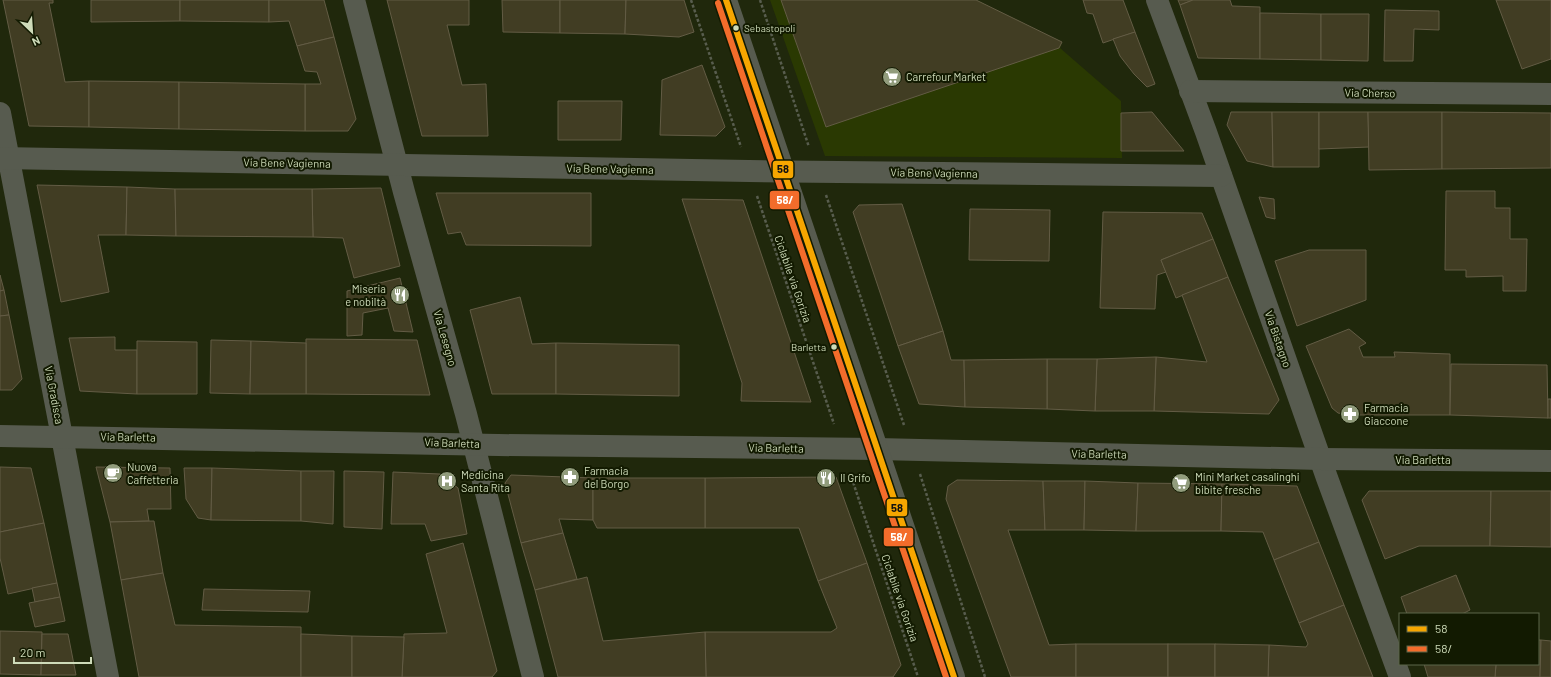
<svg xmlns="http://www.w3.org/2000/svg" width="1551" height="677" font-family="Barlow,sans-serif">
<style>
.built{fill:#2a3902}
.building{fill:#413d23;stroke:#635c45}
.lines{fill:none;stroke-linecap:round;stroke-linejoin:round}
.path{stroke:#585d4e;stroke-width:2.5;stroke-dasharray:3 2;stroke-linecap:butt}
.minor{stroke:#575b4f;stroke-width:22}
.tertiary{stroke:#575b4f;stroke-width:22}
.bus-1-casing{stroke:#121a01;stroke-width:9}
.bus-2-casing{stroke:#121a01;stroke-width:9}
.bus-1{stroke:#f7a600;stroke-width:6}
.bus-2{stroke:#f36c2b;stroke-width:6}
.bus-dot{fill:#cedbb9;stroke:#121a01;stroke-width:1.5}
.labels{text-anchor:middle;stroke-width:4;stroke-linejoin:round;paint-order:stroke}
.bus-label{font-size:10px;fill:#cedbb9;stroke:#121a01;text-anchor:start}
.poi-label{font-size:11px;fill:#cedbb9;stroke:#121a01;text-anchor:start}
.street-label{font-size:11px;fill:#cedbb9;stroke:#121a01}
.line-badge{stroke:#121a01;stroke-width:1.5}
.badge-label{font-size:11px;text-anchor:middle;font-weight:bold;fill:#fff}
.pale-badge-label{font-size:11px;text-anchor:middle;font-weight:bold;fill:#111}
</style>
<rect width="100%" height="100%" fill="#20280c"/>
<polygon class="built" points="770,0 976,0 1062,42 1060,48 1121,101 1122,158 825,156"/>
<g class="building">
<polygon points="3,0 53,0 53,3 49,3 65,82 89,81 89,127 29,126"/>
<polygon points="91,0 180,0 180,21 91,22"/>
<polygon points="180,0 269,0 269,22 180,21"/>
<polygon points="269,0 324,0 334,37 297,46 289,21 269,22"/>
<polygon points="387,0 469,0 469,25 447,25 462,85 486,84 488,136 422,136"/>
<polygon points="502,0 560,0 560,33 503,32"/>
<polygon points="560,0 626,0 625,34 560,33"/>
<polygon points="626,0 684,0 694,32 679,37 625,34"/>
<polygon points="781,0 976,0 1062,42 1059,48 826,127"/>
<polygon points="1083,0 1123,0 1135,32 1103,43 1093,14 1087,13"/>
<polygon points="1178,0 1193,0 1180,5"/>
<polygon points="1193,0 1230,0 1232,6 1260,7 1260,59 1198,58 1180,5"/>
<polygon points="1496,0 1551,0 1551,59 1522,69"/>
<polygon points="1385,10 1439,11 1439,30 1414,29 1413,61 1384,61"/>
<polygon points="1260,13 1321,14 1321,60 1260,59"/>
<polygon points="1321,14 1369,14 1368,61 1321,60"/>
<polygon points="1135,32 1155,84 1147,87 1134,74 1120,56 1113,39"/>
<polygon points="334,37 356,119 348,131 305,131 305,84 321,84 317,72 305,71 297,46"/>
<polygon points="702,65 725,127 716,136 660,135 662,80"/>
<polygon points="89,81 179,82 179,129 89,127"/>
<polygon points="179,82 305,84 305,131 179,129"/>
<polygon points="558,101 622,101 621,140 558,140"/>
<polygon points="1152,112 1184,151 1121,151 1121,113"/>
<polygon points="1231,112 1272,112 1273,167 1247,161 1227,125"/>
<polygon points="1272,112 1319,112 1319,167 1273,167"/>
<polygon points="1319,112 1368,112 1369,147 1319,149"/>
<polygon points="1368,112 1442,112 1442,169 1369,170"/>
<polygon points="1442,112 1551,113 1551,168 1442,169"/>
<polygon points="37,185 127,187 126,235 98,235 109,292 61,302"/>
<polygon points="127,187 175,189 176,236 126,235"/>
<polygon points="381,188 400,266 354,278 343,238 313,237 312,189"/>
<polygon points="175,189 312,189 313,237 176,236"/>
<polygon points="1446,191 1495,191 1495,208 1510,208 1510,239 1527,239 1526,291 1503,291 1503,276 1466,277 1466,270 1445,270"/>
<polygon points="436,193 591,193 591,246 466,245 461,232 448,234"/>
<polygon points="1259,197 1274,199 1275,219 1266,217"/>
<polygon points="682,199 743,200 811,402 741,401 742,383"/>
<polygon points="902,204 943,331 898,346 853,212 859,205"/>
<polygon points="970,209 1050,210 1049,261 969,260"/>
<polygon points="1103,212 1202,213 1213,239 1161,260 1166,272 1157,275 1155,309 1100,308"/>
<polygon points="1213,239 1228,277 1176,298 1161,260"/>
<polygon points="1309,250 1366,250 1366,300 1297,326 1275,261"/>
<polygon points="0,275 4,290 0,291"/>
<polygon points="1228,277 1279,400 1269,414 1154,411 1156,357 1207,362 1182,295"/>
<polygon points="400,278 413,332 394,331 388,308 363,313 362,335 347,336 347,291"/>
<polygon points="4,290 9,315 0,316 0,291"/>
<polygon points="520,297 532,344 556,343 556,394 492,394 470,310"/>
<polygon points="9,315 22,379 12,390 0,390 0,316"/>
<polygon points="1349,329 1366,343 1359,347 1363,357 1395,357 1394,352 1450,354 1450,415 1349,415 1338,413 1332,408 1306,346"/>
<polygon points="943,331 951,360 964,360 965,407 919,404 898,346"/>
<polygon points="115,337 115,350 137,350 137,394 80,391 69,338"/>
<polygon points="306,339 417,340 430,395 306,394"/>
<polygon points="211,340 251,341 250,394 210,393"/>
<polygon points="137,341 197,342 197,394 137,394"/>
<polygon points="251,341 306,343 306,394 250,394"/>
<polygon points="556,343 679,345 679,396 556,394"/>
<polygon points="1156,357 1154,411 1095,411 1097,359"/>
<polygon points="1047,359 1097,359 1095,411 1047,409"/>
<polygon points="1047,359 1047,409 965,407 964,360"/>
<polygon points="1451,364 1547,365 1548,418 1450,415"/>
<rect x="1548" y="399" width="3" height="19"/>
<polygon points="0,467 31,468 44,523 0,532"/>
<polygon points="96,467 170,468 171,509 147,509 149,521 110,522"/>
<polygon points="184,468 212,468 211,520 198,518 186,499"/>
<polygon points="212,468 301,471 301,521 211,520"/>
<polygon points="301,471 334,471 333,524 301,521"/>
<polygon points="344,471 384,472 382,529 344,527"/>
<polygon points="393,472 440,474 458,488 467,534 431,541 425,524 391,524"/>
<polygon points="511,475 593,478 593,520 559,519 563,533 521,543 505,483"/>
<polygon points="836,477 867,563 818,581 799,528 705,528 705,478"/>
<polygon points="593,478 705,478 705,528 597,528 593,520"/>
<polygon points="957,480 1043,481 1045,530 1008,530 1049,645 1076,644 1076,677 1011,677 946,499 948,486"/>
<polygon points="1043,481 1085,481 1084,530 1045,530"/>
<polygon points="1085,481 1138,483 1136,531 1084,530"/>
<polygon points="1138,483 1222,484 1221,531 1136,531"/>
<polygon points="1222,484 1297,486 1319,542 1274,560 1263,532 1221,531"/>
<polygon points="1369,491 1491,491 1490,546 1419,546 1385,559 1362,500"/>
<polygon points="1491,491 1551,491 1551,547 1490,546"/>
<polygon points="154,521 163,573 121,580 110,522"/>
<polygon points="44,523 57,583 8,594 0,558 0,532"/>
<polygon points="563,533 577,579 535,590 521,543"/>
<polygon points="1319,542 1344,605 1299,623 1274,560"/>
<polygon points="463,543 497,671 492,677 402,677 404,634 447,633 426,554"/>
<polygon points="867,563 901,665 893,677 706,677 705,632 831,632 837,628 818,581"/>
<polygon points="163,573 175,625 301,627 301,677 139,677 121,580"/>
<polygon points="1456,575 1470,610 1462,614 1407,614 1401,597"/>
<polygon points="587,577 603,641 705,632 706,677 558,677 535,590"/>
<polygon points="57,583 60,597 35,602 32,588"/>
<polygon points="204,589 310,591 308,612 202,610"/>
<polygon points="60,597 65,621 35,627 29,603"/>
<polygon points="1344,605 1373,677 1268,677 1269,645 1306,647 1308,644 1299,623"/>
<polygon points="0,631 42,632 41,675 0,674"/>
<polygon points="42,634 68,634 76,675 41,675"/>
<polygon points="301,634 352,636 352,677 301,677"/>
<polygon points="352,636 404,637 402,677 352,677"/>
<polygon points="1538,640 1541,640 1540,677 1495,677 1496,664 1538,664"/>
<polygon points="1541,640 1551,641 1551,677 1540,677"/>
<rect x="1076" y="644" width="92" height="33"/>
<rect x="1168" y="644" width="47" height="33"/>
<polygon points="1215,644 1269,645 1268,677 1215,677"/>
<polygon points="1424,664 1496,664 1495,677 1428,677"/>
</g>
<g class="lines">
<g class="path">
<polyline points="691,0 741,147"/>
<polyline points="760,0 809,147"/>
<polyline points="826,195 904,425"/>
<polyline points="757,196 834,424"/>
<polyline points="850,473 918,677"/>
<polyline points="920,474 985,677"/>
</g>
<g class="minor">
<polyline points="354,0 404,192 466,414 533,677"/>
<polyline points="1157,0 1206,132 1327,478 1400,677"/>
<polyline points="1190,91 1551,94"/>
<polyline points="0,113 108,677"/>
<polyline points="0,158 749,171 1221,176"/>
<polyline points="0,436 498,445 877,449 1321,459 1551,461"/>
</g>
<polyline class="tertiary" points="726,0 954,677"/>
<g class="bus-1-casing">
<polyline id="bus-1" points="726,0 954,677"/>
</g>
<g class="bus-2-casing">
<polyline id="bus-2" points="718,3 946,677"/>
</g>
<use href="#bus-1" class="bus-1"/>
<use href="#bus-2" class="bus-2"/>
</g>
<defs>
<g id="supermarket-disc" transform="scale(1)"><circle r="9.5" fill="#919c7c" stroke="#121a01"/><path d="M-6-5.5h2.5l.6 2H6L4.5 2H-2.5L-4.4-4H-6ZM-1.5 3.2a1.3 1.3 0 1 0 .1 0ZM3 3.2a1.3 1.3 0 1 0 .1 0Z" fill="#fff"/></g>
<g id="restaurant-disc" transform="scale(1)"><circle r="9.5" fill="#919c7c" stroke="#121a01"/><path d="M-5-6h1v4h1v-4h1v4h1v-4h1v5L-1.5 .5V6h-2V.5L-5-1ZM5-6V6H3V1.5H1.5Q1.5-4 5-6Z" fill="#fff"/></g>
<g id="pharmacy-disc" transform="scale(1)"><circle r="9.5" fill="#919c7c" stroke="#121a01"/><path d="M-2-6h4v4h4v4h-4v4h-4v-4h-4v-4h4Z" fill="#fff"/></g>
<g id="cafe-disc" transform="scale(1)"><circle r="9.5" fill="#919c7c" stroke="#121a01"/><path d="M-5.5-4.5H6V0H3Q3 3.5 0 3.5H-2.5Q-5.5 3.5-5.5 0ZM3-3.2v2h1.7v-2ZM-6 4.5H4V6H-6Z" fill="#fff"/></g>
<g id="hospital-disc" transform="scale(1)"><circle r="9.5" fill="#919c7c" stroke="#121a01"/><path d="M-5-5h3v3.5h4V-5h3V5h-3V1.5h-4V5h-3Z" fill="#fff"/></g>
</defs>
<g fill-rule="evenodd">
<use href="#supermarket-disc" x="892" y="77"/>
<use href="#restaurant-disc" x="400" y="295"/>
<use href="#pharmacy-disc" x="1350" y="414"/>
<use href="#cafe-disc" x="113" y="473"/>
<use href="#pharmacy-disc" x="570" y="477"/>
<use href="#restaurant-disc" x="826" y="478"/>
<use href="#hospital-disc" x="447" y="481"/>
<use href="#supermarket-disc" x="1181" y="483"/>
</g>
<g class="bus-dot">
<circle cx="736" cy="28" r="3.5"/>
<circle cx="834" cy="347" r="3.5"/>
</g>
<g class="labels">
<g class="bus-label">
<text x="744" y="32">Sebastopoli</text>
<text x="826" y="351" text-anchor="end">Barletta</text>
</g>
<g class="poi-label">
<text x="906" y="81">Carrefour Market</text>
<text x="386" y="293" text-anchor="end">Miseria<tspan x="386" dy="13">e nobiltà</tspan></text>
<text x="1364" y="412">Farmacia<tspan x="1364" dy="13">Giaccone</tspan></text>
<text x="127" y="471">Nuova<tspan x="127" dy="13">Caffetteria</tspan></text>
<text x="584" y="475">Farmacia<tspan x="584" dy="13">del Borgo</tspan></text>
<text x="461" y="479">Medicina<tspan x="461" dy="13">Santa Rita</tspan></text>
<text x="1195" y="481">Mini Market casalinghi<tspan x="1195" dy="13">bibite fresche</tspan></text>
<text x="840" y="482">Il Grifo</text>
</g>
<g class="street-label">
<text transform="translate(1370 93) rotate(1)" y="4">Via Cherso</text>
<text transform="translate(287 163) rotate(1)" y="4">Via Bene Vagienna</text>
<text transform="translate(610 169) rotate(1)" y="4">Via Bene Vagienna</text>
<text transform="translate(934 173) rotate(1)" y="4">Via Bene Vagienna</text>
<text transform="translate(793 279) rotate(71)" y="4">Ciclabile via Gorizia</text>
<text transform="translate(445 338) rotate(74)" y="4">Via Lesegno</text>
<text transform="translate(1278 339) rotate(71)" y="4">Via Bistagno</text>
<text transform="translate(54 395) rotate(79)" y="4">Via Gradisca</text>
<text transform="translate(128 437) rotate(1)" y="4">Via Barletta</text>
<text transform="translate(452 443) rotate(2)" y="4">Via Barletta</text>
<text transform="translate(776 448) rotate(1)" y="4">Via Barletta</text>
<text transform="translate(1099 454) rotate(1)" y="4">Via Barletta</text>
<text x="1423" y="464">Via Barletta</text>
<text transform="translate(900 598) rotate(71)" y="4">Ciclabile via Gorizia</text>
</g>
</g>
<g class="line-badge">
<rect x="772" y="160" width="22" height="19" rx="4" fill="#f7a600"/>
<rect x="769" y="190" width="31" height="20" rx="4" fill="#f36c2b"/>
<rect x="886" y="498" width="22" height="19" rx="4" fill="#f7a600"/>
<rect x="883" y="527" width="31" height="20" rx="4" fill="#f36c2b"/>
</g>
<g class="badge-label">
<text x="785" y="204">58/</text>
<text x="899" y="541">58/</text>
</g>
<g class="pale-badge-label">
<text x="783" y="173">58</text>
<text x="897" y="512">58</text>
</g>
<rect x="1399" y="613" width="140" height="52" fill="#121a01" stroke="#5d674b"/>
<rect x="1407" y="626" width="20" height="6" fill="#f7a600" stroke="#5d674b"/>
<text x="1435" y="633" font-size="12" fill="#cedbb9">58</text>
<rect x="1407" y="646" width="20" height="6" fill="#f36c2b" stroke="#5d674b"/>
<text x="1435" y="653" font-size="12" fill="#cedbb9">58/</text>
<g transform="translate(32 32) rotate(155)" stroke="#121a01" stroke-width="3" paint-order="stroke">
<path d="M0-3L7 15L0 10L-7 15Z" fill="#cedbb9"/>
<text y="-6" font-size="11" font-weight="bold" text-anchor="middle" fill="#cedbb9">N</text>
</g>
<path d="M14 657v6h77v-6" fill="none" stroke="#cedbb9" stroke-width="2"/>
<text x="20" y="657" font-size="12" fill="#cedbb9" stroke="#121a01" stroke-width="3" paint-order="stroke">20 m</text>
</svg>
